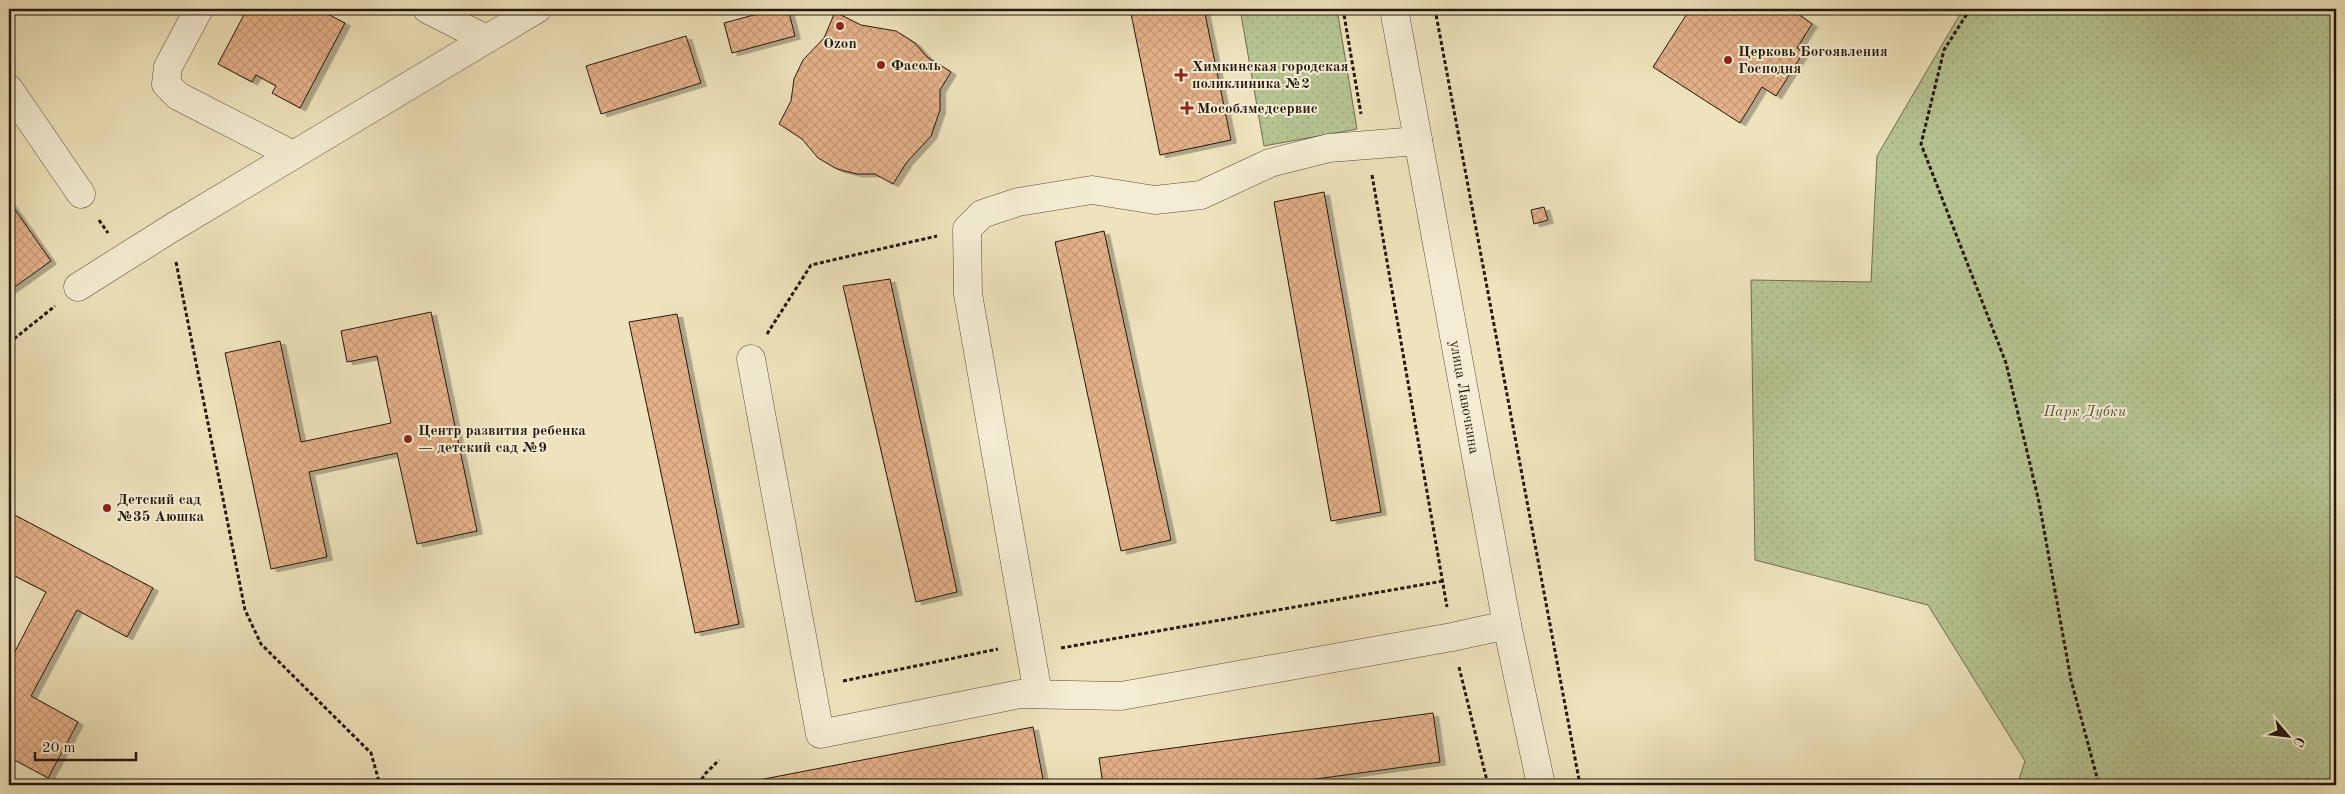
<svg xmlns="http://www.w3.org/2000/svg" width="2345" height="794" font-family="'Old Standard TT',serif">
<style>
.grass{fill:url(#grass-dots);stroke:#6e6e50}
.building{fill:url(#building-cross-hatch);stroke:#25180e;filter:url(#shadow)}
.lines{fill:none;stroke-linecap:round;stroke-linejoin:round}
.minor-casing{stroke:#574b3a;stroke-width:29}
.path{stroke:#25180e;stroke-width:3;stroke-dasharray:4 2.5;stroke-linecap:butt}
.minor{stroke:#f4edd3;stroke-width:28}
.poi-dot{fill:#8f2418;stroke:#f4edd3;stroke-width:2}
.labels{text-anchor:middle;stroke-width:4;stroke-linejoin:round;paint-order:stroke}
.poi-label{font-size:15px;font-weight:bold;fill:#25180e;stroke:#f4edd3;text-anchor:start}
.street-label{font-size:15px;fill:#25180e;stroke:#f4edd3}
.park-label{font-size:15px;font-style:italic;fill:#58543c;stroke:#f4edd3}
</style>
<defs>
<pattern id="grass-dots" width="8" height="8" patternUnits="userSpaceOnUse" patternTransform="scale(1.25)"><rect width="8" height="8" fill="#b6c492"/><path d="M2 2h.1M6 6h.1" fill="none" stroke="#9ca87d" stroke-width="1.8" stroke-linecap="round"/></pattern>
<pattern id="building-cross-hatch" width="8" height="8" patternUnits="userSpaceOnUse" patternTransform="scale(1.25)"><rect width="8" height="8" fill="#e6b28a"/><path d="M0 0l8 8M0 8l8-8" fill="none" stroke="#c59876"/></pattern>
<filter id="shadow"><feDropShadow dx="5.5" dy="3" stdDeviation="0" flood-color="#0004"/></filter>
</defs>
<rect width="100%" height="100%" fill="#eee3bc"/>
<filter id="stains"><feTurbulence type="fractalNoise" baseFrequency=".004" numOctaves="4"/><feColorMatrix values="0 0 0 0 .2 0 0 0 0 .09 0 0 0 0 .02 0 0 0 .5 -.17"/></filter>
<radialGradient id="worn" r=".72"><stop offset=".6" stop-color="#630" stop-opacity="0"/><stop offset="1" stop-color="#630" stop-opacity=".3"/></radialGradient>
<g class="grass">
<polygon points="1240,9 1337,9 1357,129 1264,146"/>
<polygon points="1963,9 2336,9 2336,785 2017,785 2025,761 1928,605 1755,560 1751,280 1871,282 1877,156"/>
</g>
<g class="building">
<polygon points="247,9 300,9 311,14 314,9 318,9 345,23 300,108 272,93 276,86 256,75 252,82 218,64"/>
<polygon points="776,9 788,9 795,36 732,53 724,23"/>
<polygon points="1130,9 1204,9 1231,140 1160,155"/>
<polygon points="1690,9 1791,9 1812,24 1797,48 1803,53 1776,96 1762,87 1740,123 1653,67"/>
<polygon points="835,12 861,25 896,31 915,43 927,57 951,72 940,90 940,110 931,136 907,162 893,184 875,174 857,174 837,169 818,158 802,139 779,124 791,101 794,79 803,60 824,38"/>
<polygon points="686,36 701,83 601,114 586,66"/>
<polygon points="1324,192 1381,512 1331,521 1274,202"/>
<polygon points="9,201 51,261 9,291"/>
<polygon points="1544,207 1548,220 1534,224 1531,210"/>
<polygon points="1104,231 1171,540 1121,551 1055,242"/>
<polygon points="890,279 957,592 916,602 843,286"/>
<polygon points="431,312 477,531 417,544 397,453 309,472 327,557 271,569 225,353 280,341 301,442 391,423 377,356 347,362 341,331"/>
<polygon points="677,314 739,624 695,633 629,322"/>
<polygon points="9,512 153,588 127,637 77,610 31,696 78,722 48,778 9,757 9,663 46,592 9,573"/>
<polygon points="1433,713 1440,762 1272,785 1103,785 1099,758"/>
<polygon points="1033,727 1043,779 1011,785 733,785"/>
</g>
<g class="lines">
<g class="minor-casing">
<g id="minor">
<polyline points="199,9 168,67 166,84 178,96 293,155"/>
<polyline points="427,9 486,39"/>
<polyline points="1394,9 1507,625 1541,785"/>
<polyline points="9,89 81,194"/>
<polyline points="78,287 170,229 537,9"/>
<polyline points="751,359 820,734 1020,694 1121,696 1452,637 1507,625"/>
<polyline points="1038,694 968,294 967,229 982,214 1018,202 1092,190 1155,200 1201,195 1270,163 1329,148 1418,141"/>
</g>
</g>
<g class="path">
<polyline points="1343,9 1361,114"/>
<polyline points="1435,9 1580,785"/>
<polyline points="1970,9 1944,50 1921,144 2006,363 2039,502 2071,680 2099,785"/>
<polyline points="1372,175 1447,607"/>
<polyline points="99,220 108,233"/>
<polyline points="176,262 245,610 261,644 371,753 380,785"/>
<polyline points="767,334 811,265 937,236"/>
<polyline points="9,343 55,306"/>
<polyline points="1061,648 1443,581"/>
<polyline points="1459,667 1488,785"/>
<polyline points="843,681 998,649"/>
<polyline points="698,785 705,774 719,760"/>
</g>
<use href="#minor" class="minor"/>
</g>
<g class="poi-dot">
<circle cx="840" cy="26" r="5"/>
<circle cx="1728" cy="60" r="5"/>
<circle cx="881" cy="65" r="5"/>
<path d="M1178.5 67.5h5v5h5v5h-5v5h-5v-5h-5v-5h5z"/>
<path d="M1184.5 100.5h5v5h5v5h-5v5h-5v-5h-5v-5h5z"/>
<circle cx="408" cy="439" r="5"/>
<circle cx="107" cy="508" r="5"/>
</g>
<g class="labels">
<g class="poi-label">
<text x="840" y="48" text-anchor="middle">Ozon</text>
<text x="1738" y="56">Церковь Богоявления<tspan x="1738" dy="17">Господня</tspan></text>
<text x="891" y="70">Фасоль</text>
<text x="1192" y="71">Химкинская городская<tspan x="1192" dy="17">поликлиника №2</tspan></text>
<text x="1197" y="113">Мособлмедсервис</text>
<text x="418" y="435">Центр развития ребенка<tspan x="418" dy="17">— детский сад №9</tspan></text>
<text x="117" y="504">Детский сад<tspan x="117" dy="17">№35 Аюшка</tspan></text>
</g>
<g class="street-label">
<text transform="translate(1465 397) rotate(80)" y="5">улица Лавочкина</text>
</g>
<g class="park-label">
<text x="2085" y="416">Парк Дубки</text>
</g>
</g>
<rect width="2345" height="794" fill="none" stroke="#eee3bc" stroke-width="30"/>
<rect x="10" y="10" width="2325" height="774" fill="none" stroke="#25180e" stroke-width="2.5"/>
<rect x="15" y="15" width="2315" height="764" fill="none" stroke="#25180e"/>
<g transform="translate(2288 736) rotate(118)" stroke="#f4edd3" stroke-width="4" paint-order="stroke">
<path d="M0-4L9 19L0 12L-9 19Z" fill="#25180e"/>
<text y="-8" font-size="14" font-weight="bold" text-anchor="middle" fill="#25180e">С</text>
</g>
<path d="M35 752v8h101v-8" fill="none" stroke="#25180e" stroke-width="2.5"/>
<text x="42" y="752" font-size="15" fill="#25180e" stroke="#f4edd3" stroke-width="4" paint-order="stroke">20 m</text>
<rect width="100%" height="100%" filter="url(#stains)"/>
<rect width="100%" height="100%" fill="url(#worn)"/>
</svg>
